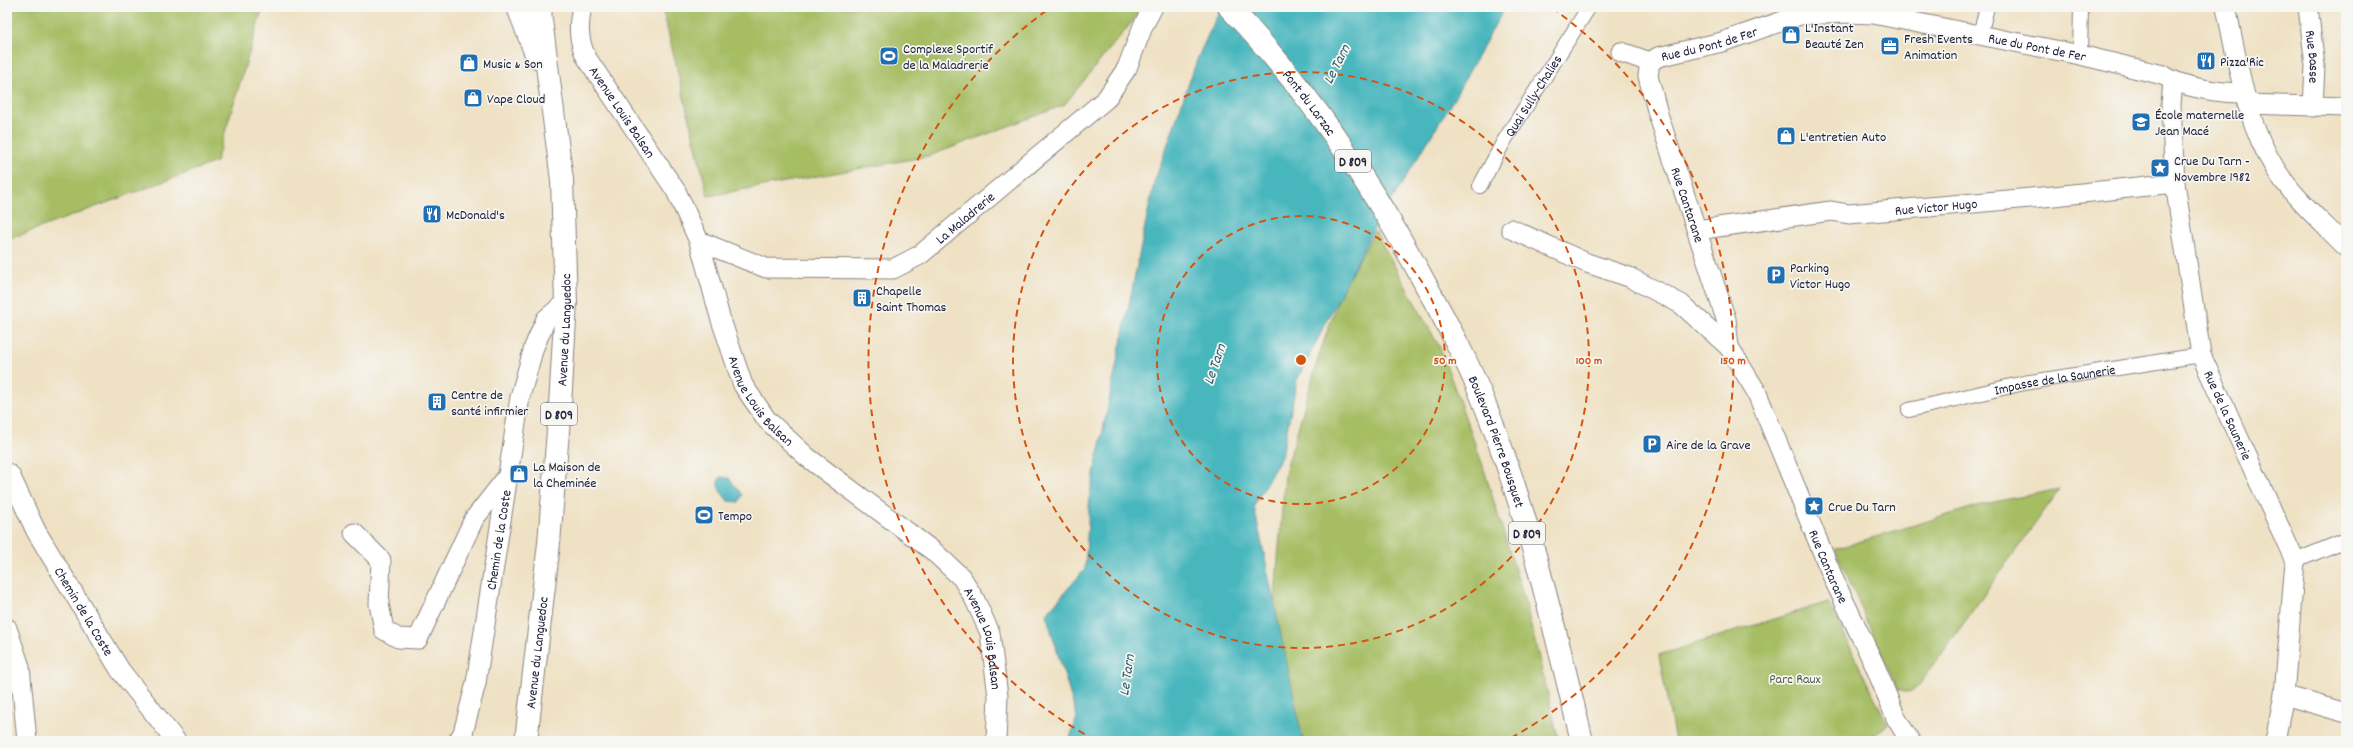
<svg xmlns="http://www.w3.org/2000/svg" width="2353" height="748" font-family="Dekko,sans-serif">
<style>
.green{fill:#a6bd63;stroke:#64704f}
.water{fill:#47b6bd;stroke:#346c7c}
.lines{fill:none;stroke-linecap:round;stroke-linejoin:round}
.pedestrian-casing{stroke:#88827f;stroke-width:16}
.minor-casing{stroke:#88827f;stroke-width:21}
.primary-casing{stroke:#88827f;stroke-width:24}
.pedestrian{stroke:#fff;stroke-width:14}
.minor{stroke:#fff;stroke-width:19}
.primary{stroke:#fff;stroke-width:22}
.ring{fill:none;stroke:#d45411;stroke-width:2;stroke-dasharray:7 5}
.labels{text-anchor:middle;stroke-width:3.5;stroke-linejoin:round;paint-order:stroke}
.shield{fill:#f6f6f2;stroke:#626272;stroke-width:1}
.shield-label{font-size:13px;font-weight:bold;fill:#22223b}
.poi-label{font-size:14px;fill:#22223b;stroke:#f6f6f2;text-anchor:start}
.street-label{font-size:14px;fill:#22223b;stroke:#f6f6f2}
.park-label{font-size:14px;fill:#505849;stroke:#f6f6f2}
.water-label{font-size:15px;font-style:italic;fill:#315d6f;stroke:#f6f6f2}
.centre{fill:#d45411;stroke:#f6f6f2;stroke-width:2}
.ring-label{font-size:12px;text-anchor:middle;font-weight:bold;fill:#d45411;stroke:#f6f6f2;stroke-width:3.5;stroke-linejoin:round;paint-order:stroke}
</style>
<rect width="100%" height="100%" fill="#f6f6f2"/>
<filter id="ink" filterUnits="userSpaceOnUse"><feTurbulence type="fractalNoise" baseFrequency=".025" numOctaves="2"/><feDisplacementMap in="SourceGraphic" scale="8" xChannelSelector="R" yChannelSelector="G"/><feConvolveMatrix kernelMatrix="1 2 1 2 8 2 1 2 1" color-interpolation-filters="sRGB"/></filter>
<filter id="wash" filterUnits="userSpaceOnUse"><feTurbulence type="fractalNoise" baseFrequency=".012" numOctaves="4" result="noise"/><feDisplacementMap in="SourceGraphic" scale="16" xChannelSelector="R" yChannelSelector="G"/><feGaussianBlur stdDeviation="0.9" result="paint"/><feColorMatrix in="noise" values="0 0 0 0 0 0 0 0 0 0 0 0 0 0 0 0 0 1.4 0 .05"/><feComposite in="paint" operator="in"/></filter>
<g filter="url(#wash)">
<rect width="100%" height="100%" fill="#efe1c3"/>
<g class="green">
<polygon points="7,7 263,7 216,162 7,240"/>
<polygon points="662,7 1144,7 1064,105 929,156 708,196"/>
<polygon points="1375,231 1440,348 1482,463 1526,605 1559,741 1289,741 1272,633 1285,474 1320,352 1341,292"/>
<polygon points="2060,489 1920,684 1910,692 1897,689 1835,549 1984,504"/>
<polygon points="1828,602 1888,725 1864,741 1675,741 1659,655"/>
</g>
<g class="water">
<polygon points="1221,7 1505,7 1452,102 1371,234 1297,380 1282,455 1254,506 1303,741 1069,741 1077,717 1046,614 1085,569 1090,493 1154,183 1198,57"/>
<path d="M721 477 729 478 742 495 739 502 728 501C723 494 713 486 721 477Z"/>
</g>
</g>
<g filter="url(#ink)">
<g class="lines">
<g class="pedestrian-casing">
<g id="pedestrian">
<polyline points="1980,35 1987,7"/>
<polyline points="2080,55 2081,7"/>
<path id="s1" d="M1480 186 1504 141 1589 7"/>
<path id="s2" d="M1909 410 2024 383 2201 355"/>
<polyline points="2295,561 2346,540"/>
</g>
</g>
<g class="minor-casing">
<g id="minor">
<path id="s3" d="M582 7C578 26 578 39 586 57L676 191 699 241 720 317 743 385 767 420 807 457 933 551 962 578 975 600 990 633 998 696 996 741"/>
<path d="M2226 7C2238 63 2245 121 2276 170 2294 198 2323 223 2346 247"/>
<path id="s4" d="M2308 7 2315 66 2313 107"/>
<path id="s5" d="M1621 52 1650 62 1658 57 1722 42 1800 15 1846 13 1873 14 2080 55 2163 75C2182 88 2222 93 2244 93"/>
<path id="s6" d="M1650 62 1648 76 1658 114 1726 319 1729 347"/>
<path id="s7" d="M2173 82 2171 104 2175 183 2201 355 2295 561 2284 695 2275 741"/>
<polyline points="2247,104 2346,107"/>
<path id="s8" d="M1511 229 1587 263 1629 277 1681 304 1729 347 1756 391 1834 580 1875 666 1896 718 1910 741"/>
<path id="s9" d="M1697 230 1831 211 1849 214 2054 196 2175 183"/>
<path id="s10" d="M699 241 766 268 893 269 920 255 1106 99 1127 68 1143 26 1153 7"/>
<path id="s11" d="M7 473 10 475 36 531 120 670 176 741"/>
<polyline points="354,533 381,560 379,604 384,630 398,638 418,639 474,519 507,477"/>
<polyline points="7,628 20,667 27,741"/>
<polyline points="2284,695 2346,713"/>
<path id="s12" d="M458 741 463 733 476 683 520 397 534 347 546 319 566 302"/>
</g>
</g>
<g class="primary-casing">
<g id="primary">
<polyline points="518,7 537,57"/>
<path id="s13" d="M1229 7C1309 90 1373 186 1427 287 1449 327 1471 368 1487 410 1529 516 1555 631 1582 741"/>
<path id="s14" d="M526 741 549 543 560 406 566 302 562 180 540 12 542 7"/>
</g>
</g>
<use href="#pedestrian" class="pedestrian"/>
<use href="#minor" class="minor"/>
<use href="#primary" class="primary"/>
</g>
</g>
<g class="ring">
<circle cx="1301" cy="360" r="144"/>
<circle cx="1301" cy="360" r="288"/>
<path d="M1095 740A432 432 0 0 1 1050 8M1552 8A432 432 0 0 1 1507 740"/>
</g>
<defs>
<g id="shop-square" transform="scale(1)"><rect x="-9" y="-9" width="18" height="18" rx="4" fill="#1f6fb2" stroke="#f6f6f2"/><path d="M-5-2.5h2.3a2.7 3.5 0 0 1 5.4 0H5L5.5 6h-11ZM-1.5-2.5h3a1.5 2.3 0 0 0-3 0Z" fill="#fff"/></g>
<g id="office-square" transform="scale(1)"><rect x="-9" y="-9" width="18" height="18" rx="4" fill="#1f6fb2" stroke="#f6f6f2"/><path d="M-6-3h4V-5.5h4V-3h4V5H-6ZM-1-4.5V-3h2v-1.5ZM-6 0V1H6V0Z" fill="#fff"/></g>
<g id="stadium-square" transform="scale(1)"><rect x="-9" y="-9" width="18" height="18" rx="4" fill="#1f6fb2" stroke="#f6f6f2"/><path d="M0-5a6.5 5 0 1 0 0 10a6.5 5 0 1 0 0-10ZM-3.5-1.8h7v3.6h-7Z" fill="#fff"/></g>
<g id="restaurant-square" transform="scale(1)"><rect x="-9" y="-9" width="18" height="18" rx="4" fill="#1f6fb2" stroke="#f6f6f2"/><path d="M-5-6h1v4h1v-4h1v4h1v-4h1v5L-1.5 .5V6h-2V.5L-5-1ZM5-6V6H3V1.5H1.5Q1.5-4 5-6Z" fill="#fff"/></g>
<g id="school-square" transform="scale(1)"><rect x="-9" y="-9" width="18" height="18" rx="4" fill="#1f6fb2" stroke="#f6f6f2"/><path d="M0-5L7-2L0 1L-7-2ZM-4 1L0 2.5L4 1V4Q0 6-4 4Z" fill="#fff"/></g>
<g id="sight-square" transform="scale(1)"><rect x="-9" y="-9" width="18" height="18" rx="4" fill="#1f6fb2" stroke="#f6f6f2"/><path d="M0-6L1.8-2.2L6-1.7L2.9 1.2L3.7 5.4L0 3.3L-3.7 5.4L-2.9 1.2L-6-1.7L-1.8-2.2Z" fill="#fff"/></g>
<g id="parking-square" transform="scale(1)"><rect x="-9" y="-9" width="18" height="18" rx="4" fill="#1f6fb2" stroke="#f6f6f2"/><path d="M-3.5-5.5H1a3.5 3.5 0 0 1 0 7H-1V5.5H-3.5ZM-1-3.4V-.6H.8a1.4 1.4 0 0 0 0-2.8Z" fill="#fff"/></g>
<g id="building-square" transform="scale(1)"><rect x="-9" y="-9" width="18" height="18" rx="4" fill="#1f6fb2" stroke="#f6f6f2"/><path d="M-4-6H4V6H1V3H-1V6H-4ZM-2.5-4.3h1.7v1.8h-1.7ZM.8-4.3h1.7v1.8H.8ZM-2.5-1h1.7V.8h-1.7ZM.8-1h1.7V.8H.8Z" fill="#fff"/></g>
</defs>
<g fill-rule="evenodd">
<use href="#shop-square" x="1791" y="35"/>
<use href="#office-square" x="1890" y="46"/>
<use href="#stadium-square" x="889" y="56"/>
<use href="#restaurant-square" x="2206" y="61"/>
<use href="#shop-square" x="469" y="63"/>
<use href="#shop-square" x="473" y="98"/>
<use href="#school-square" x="2141" y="122"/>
<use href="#shop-square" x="1786" y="136"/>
<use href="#sight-square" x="2160" y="168"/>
<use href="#restaurant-square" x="432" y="214"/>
<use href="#parking-square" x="1776" y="275"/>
<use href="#building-square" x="862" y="298"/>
<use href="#building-square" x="437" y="402"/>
<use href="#parking-square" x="1652" y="444"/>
<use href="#shop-square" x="519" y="474"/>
<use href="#sight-square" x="1814" y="506"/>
<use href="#stadium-square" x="704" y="515"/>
</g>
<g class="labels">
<g class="shield">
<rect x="1335" y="150" width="36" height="22" rx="3"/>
<rect x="541" y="403" width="36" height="22" rx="3"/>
<rect x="1509" y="522" width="36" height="22" rx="3"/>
</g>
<g class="shield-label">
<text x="1353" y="166">D 809</text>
<text x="559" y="419">D 809</text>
<text x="1527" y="538">D 809</text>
</g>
<g class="poi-label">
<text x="1805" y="32">L'Instant<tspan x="1805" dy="16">Beauté Zen</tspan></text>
<text x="1904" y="43">Fresh Events<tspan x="1904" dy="16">Animation</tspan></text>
<text x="903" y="53">Complexe Sportif<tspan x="903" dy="16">de la Maladrerie</tspan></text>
<text x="2220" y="66">Pizza'Ric</text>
<text x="483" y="68">Music &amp; Son</text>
<text x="487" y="103">Vape Cloud</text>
<text x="2155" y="119">École maternelle<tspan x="2155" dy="16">Jean Macé</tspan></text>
<text x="1800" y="141">L'entretien Auto</text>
<text x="2174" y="165">Crue Du Tarn -<tspan x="2174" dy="16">Novembre 1982</tspan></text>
<text x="446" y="219">McDonald's</text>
<text x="1790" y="272">Parking<tspan x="1790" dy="16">Victor Hugo</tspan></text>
<text x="876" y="295">Chapelle<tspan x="876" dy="16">Saint Thomas</tspan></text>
<text x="451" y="399">Centre de<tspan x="451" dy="16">santé infirmier</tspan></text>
<text x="1666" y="449">Aire de la Grave</text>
<text x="533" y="471">La Maison de<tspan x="533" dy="16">la Cheminée</tspan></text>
<text x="1828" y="511">Crue Du Tarn</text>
<text x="718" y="520">Tempo</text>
</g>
<g class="street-label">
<text dy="5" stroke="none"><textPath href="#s5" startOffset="93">Rue du Pont de Fer</textPath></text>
<text dy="5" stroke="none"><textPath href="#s5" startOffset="429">Rue du Pont de Fer</textPath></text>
<text dy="5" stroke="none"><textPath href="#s4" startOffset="50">Rue Basse</textPath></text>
<text dy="5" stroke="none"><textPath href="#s1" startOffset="105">Quai Sully-Chalies</textPath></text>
<text dy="5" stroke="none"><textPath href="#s13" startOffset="125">Pont du Larzac</textPath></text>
<text dy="5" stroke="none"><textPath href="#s3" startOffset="117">Avenue Louis Balsan</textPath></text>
<text dy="5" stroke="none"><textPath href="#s6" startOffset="149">Rue Cantarane</textPath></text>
<text dy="5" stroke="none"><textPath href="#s9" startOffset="241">Rue Victor Hugo</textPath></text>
<text dy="5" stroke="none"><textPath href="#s10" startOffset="288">La Maladrerie</textPath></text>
<text dy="5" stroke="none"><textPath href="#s14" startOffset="413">Avenue du Languedoc</textPath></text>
<text dy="5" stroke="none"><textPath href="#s2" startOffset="149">Impasse de la Saunerie</textPath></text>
<text dy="5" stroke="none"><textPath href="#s3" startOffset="441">Avenue Louis Balsan</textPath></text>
<text dy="5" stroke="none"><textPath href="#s7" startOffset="341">Rue de la Saunerie</textPath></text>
<text dy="5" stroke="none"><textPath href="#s13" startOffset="514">Boulevard Pierre Bousquet</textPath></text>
<text dy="5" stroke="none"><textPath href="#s12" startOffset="206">Chemin de la Coste</textPath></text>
<text dy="5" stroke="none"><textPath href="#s8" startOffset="492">Rue Cantarane</textPath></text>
<text dy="5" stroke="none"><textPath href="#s11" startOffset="159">Chemin de la Coste</textPath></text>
<text dy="5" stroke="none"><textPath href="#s3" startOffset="777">Avenue Louis Balsan</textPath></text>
<text dy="5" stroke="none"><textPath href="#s14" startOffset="89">Avenue du Languedoc</textPath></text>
</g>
<g class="park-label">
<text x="1795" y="683">Parc Raux</text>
</g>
<g class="water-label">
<text transform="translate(1336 64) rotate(-63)" y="5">Le Tarn</text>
<text transform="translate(1214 364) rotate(-71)" y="5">Le Tarn</text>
<text transform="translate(1126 675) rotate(-82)" y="5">Le Tarn</text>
</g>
</g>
<circle cx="1301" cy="360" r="6" class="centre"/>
<g class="ring-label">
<text x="1445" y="364">50 m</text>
<text x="1589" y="364">100 m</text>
<text x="1733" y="364">150 m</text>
</g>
<rect width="2353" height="748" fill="none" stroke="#f6f6f2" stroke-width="24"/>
</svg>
